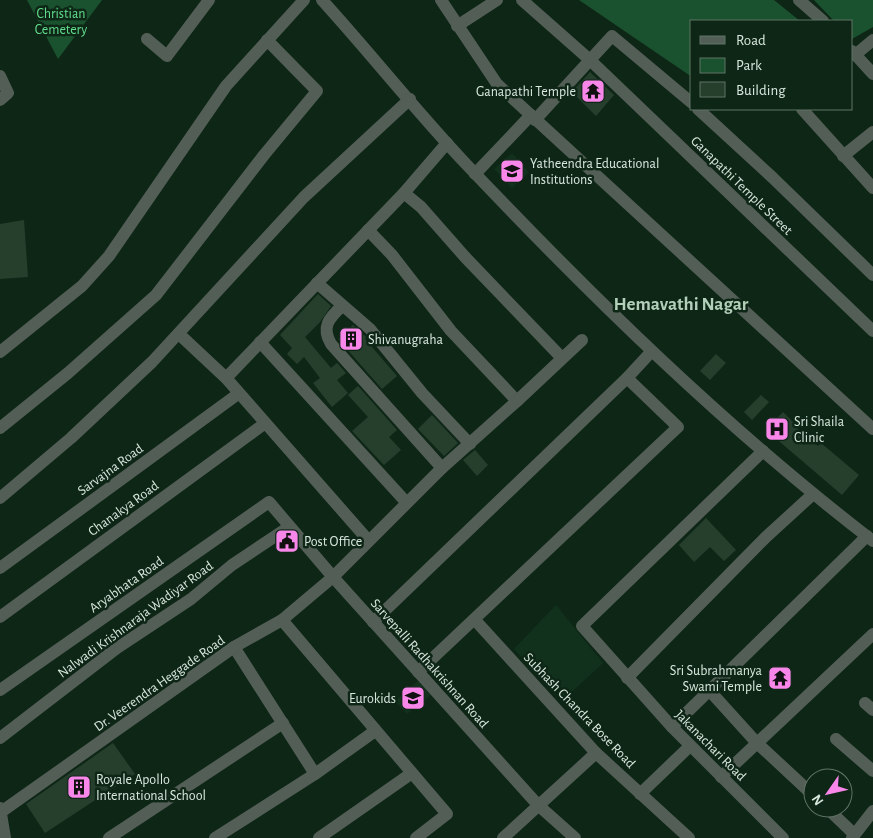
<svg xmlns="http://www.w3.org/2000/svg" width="873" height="838" font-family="'Alegreya Sans',sans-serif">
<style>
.built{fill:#11311d}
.green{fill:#1a522f}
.building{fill:#263f2d}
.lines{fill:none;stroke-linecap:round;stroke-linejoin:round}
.street{stroke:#535e56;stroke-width:12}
.labels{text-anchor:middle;stroke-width:5;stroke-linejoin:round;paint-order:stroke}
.park-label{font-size:14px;fill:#62de8e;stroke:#0e2616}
.poi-label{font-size:14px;fill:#d9e8dd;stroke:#0e2616;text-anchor:start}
.street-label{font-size:14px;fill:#d9e8dd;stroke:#0e2616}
.district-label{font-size:19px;font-weight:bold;fill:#b2d0b9;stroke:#0e2616}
</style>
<rect width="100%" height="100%" fill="#0e2616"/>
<g class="built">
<polygon points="512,153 529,172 512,188 494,169"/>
<polygon points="556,605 603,663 563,700 514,649"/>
<polygon points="418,681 431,695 407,714 395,701"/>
</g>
<g class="green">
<polygon points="27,0 102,0 58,59"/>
<polygon points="579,0 774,0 800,21 692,21 692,77"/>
<polygon points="814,0 873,0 873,27 852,39 852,21 834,21"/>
</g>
<g class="building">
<polygon points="590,72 614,95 596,116 572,92"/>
<polygon points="24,220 28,277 0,279 0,224"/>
<polygon points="318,294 331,306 320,322 305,337 331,368 337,363 346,373 337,380 348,393 332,407 313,383 320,378 304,357 297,364 287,354 292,348 280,335"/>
<polygon points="353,325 366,337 365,339 397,376 382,389 338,339"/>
<polygon points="716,354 726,363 710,380 700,371"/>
<polygon points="358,386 397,430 389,437 401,450 384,465 352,431 368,417 348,395"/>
<polygon points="761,395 769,402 752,420 744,412"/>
<polygon points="783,412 794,423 793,425 818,446 821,443 859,475 842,495 766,430"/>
<polygon points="432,415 458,443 444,456 418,429"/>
<polygon points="475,450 488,465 477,476 463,460"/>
<polygon points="706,518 736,550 724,561 710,547 694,562 679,545"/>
<polygon points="288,537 295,545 280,553 276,545"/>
<polygon points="113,743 135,774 45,833 26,804"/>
</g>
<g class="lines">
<g class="street">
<path d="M322 0C371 54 416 111 466 164 593 298 726 428 873 541"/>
<polyline points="441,0 497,84 873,429"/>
<polyline points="522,0 590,60 873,331"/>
<polyline points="799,0 823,21"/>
<polyline points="457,26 497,0"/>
<polyline points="147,39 167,56 209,0"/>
<polyline points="852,51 873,74"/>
<polyline points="855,55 873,40"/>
<polyline points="0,76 8,93 0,100"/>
<polyline points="698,109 773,178 873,275"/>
<polyline points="802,109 873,188"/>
<polyline points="535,120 612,36 692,103"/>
<polyline points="843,156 873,132"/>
<polyline points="475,174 531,115"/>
<polyline points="404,193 421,207 465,257 561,357"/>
<polyline points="368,230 392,255 451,331 517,401"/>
<polyline points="317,283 370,329 422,393 470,444"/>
<path d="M342 306C329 318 321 327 331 344L442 468"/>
<polyline points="179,334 226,378 368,540"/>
<polyline points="260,342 406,502"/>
<polyline points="0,352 82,286 109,256 226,86 304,0"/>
<polyline points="226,378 404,193 447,143"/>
<polyline points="0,428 68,373 156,295 264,155 317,91 267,40"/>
<polyline points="763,451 582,626 672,727 783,838"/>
<polyline points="0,498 71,438 152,362 304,197 410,99"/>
<polyline points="0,568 238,394"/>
<polyline points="0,617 264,424"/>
<polyline points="282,620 447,814 416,838"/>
<polyline points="475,620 596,753 689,838"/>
<polyline points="373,622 627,378 651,352"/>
<polyline points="234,647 315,774"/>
<polyline points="418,672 678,427 627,378"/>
<polyline points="627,678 766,537 812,495"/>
<polyline points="0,690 269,502 333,577 538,805 575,838"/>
<polyline points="709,690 756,742 813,795"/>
<polyline points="865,703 873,710"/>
<polyline points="672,727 867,536"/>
<polyline points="0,738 117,648 191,599 232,565 289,527"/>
<polyline points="836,739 873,771"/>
<polyline points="721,777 873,634"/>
<polyline points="640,794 690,746"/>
<polyline points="0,808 5,838"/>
<polyline points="827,808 854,834"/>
<polyline points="1,812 234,647 282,620 333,577 442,468 517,401 582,340"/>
<polyline points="109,838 283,723"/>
<polyline points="215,838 315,774 375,731"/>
<polyline points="319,838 412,773"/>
<polyline points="503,838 596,753"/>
<polyline points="852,838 873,811"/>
</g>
</g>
<defs>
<g id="temple-square" transform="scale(1.25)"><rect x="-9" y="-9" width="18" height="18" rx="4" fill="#f987e9" stroke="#0e2616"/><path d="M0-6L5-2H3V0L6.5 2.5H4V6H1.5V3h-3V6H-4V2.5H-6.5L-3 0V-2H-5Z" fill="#111"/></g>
<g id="university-square" transform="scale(1.25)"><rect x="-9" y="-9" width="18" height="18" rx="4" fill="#f987e9" stroke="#0e2616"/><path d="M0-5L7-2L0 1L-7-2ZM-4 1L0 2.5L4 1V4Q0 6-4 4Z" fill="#111"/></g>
<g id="building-square" transform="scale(1.25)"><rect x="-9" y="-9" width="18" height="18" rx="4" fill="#f987e9" stroke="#0e2616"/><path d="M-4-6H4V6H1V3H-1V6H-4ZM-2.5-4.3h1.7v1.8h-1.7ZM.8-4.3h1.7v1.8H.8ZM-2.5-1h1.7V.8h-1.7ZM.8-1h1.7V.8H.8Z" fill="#111"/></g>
<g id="hospital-square" transform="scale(1.25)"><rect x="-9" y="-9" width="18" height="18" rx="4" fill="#f987e9" stroke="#0e2616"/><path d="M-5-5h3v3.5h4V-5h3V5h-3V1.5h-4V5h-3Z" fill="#111"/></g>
<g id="civic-square" transform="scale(1.25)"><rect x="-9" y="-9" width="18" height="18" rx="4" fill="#f987e9" stroke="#0e2616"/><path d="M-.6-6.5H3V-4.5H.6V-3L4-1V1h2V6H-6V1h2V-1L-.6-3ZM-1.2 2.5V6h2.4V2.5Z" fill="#111"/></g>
<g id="school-square" transform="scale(1.25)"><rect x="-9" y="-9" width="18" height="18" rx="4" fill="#f987e9" stroke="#0e2616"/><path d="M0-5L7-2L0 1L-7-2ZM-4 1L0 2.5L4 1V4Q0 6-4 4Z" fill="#111"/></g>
</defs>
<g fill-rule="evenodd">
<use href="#temple-square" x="593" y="91"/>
<use href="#university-square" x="512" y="171"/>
<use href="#building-square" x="351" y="339"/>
<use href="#hospital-square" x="777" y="429"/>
<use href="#civic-square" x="287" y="541"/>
<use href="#temple-square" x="780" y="678"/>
<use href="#school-square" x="413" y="698"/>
<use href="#building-square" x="79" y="787"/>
</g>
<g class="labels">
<g class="park-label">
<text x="61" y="18">Christian<tspan x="61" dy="16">Cemetery</tspan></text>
</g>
<g class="poi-label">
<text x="576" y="96" text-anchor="end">Ganapathi Temple</text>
<text x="530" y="168">Yatheendra Educational<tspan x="530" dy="16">Institutions</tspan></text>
<text x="368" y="344">Shivanugraha</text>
<text x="794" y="426">Sri Shaila<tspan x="794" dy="16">Clinic</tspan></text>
<text x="304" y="546">Post Office</text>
<text x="762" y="675" text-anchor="end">Sri Subrahmanya<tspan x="762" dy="16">Swami Temple</tspan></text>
<text x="396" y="703" text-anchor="end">Eurokids</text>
<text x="96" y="784">Royale Apollo<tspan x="96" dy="16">International School</tspan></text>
</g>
<g class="street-label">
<text transform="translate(742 185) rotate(44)" y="5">Ganapathi Temple Street</text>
<text transform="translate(110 469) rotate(-36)" y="5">Sarvajna Road</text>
<text transform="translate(123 508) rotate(-36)" y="5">Chanakya Road</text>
<text transform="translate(126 584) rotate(-35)" y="5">Aryabhata Road</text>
<text transform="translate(135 619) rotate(-36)" y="5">Nalwadi Krishnaraja Wadiyar Road</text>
<text transform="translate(430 663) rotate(48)" y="5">Sarvepalli Radhakrishnan Road</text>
<text transform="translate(159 683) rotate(-35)" y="5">Dr. Veerendra Heggade Road</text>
<text transform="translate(580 710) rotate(46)" y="5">Subhash Chandra Bose Road</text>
<text transform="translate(711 745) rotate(45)" y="5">Jakanachari Road</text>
</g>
<g class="district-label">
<text x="681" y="310">Hemavathi Nagar</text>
</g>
</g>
<rect x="690" y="20" width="162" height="90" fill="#0e2616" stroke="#5f7466"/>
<rect x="700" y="36" width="25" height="8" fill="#535e56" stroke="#5f7466"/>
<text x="736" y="45" font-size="15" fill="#d9e8dd">Road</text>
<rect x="700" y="58" width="25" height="15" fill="#1a522f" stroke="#5f7466"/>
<text x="736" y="70" font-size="15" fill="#d9e8dd">Park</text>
<rect x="700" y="82" width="25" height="15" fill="#263f2d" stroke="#5f7466"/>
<text x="736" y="95" font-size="15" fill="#d9e8dd">Building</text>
<g transform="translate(828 793) rotate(236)"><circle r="24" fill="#0e2616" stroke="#5f7466"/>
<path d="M0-4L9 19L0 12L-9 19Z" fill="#f987e9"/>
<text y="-8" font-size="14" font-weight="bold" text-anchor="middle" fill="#d9e8dd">N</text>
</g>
</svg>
